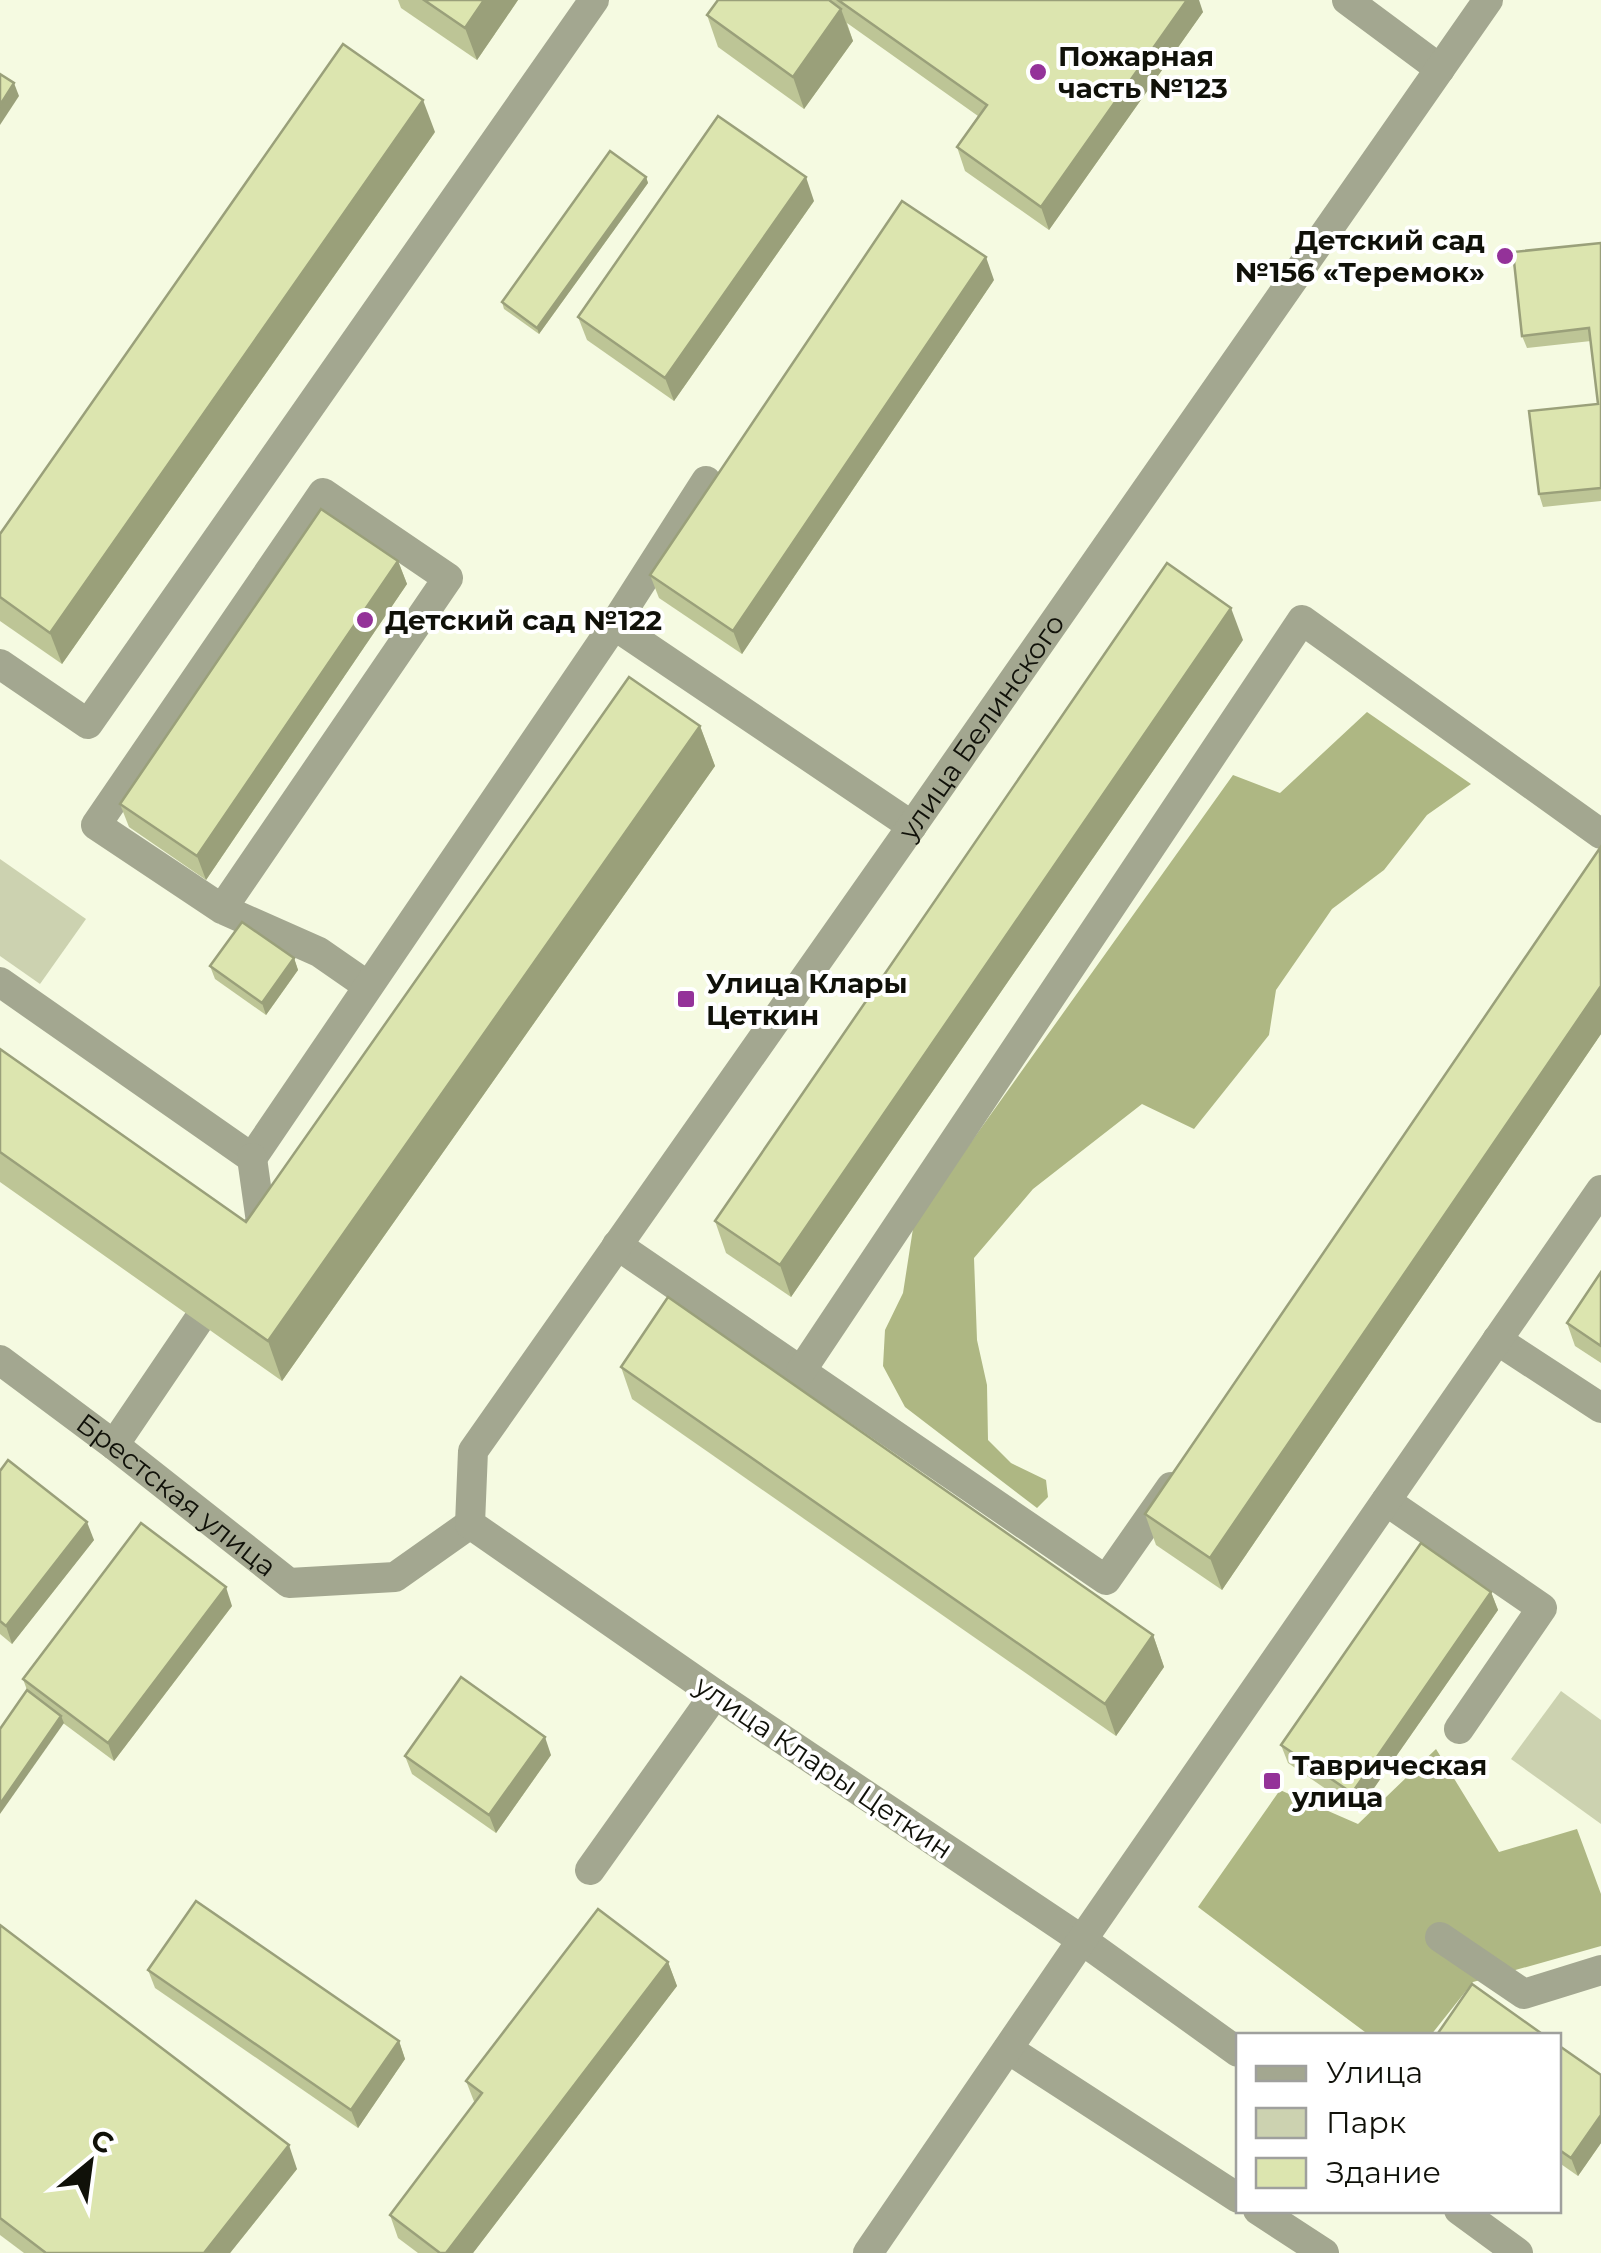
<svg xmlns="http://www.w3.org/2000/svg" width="1601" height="2253" font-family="Montserrat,sans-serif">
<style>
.green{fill:#ccd2b0}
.forest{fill:#aeb783}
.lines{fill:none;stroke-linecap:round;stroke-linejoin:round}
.minor{stroke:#a3a790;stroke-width:30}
.wall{fill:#bdc596}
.shaded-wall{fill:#9aa07a}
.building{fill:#dce5af;stroke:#9aa07a;stroke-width:2.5}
.poi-dot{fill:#943299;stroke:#fff;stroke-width:4}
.labels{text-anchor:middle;stroke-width:8;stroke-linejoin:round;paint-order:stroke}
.poi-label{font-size:28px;font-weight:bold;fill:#101109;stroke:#fff;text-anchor:start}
.street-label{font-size:28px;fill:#101109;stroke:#fff}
</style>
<rect width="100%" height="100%" fill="#f5fae1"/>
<g class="green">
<polygon points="0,859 86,919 40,984 0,956"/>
<polygon points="1561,1691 1601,1720 1601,1824 1511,1759"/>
</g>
<g class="forest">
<polygon points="1367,712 1471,784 1427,815 1384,870 1332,909 1276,990 1269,1035 1194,1129 1142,1104 1033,1189 974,1258 977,1340 987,1385 988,1440 1011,1463 1046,1480 1048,1497 1037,1508 905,1407 883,1366 885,1330 903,1293 914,1222 1233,775 1280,793"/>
<polygon points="1436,1749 1499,1852 1577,1829 1601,1894 1601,1946 1473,1982 1431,2035 1369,2035 1198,1907 1280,1790 1358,1824"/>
</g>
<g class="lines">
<g class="minor">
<polyline points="1347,0 1440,69"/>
<polyline points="614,625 706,481"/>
<polyline points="0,664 88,724 594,0"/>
<polyline points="222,909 448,578 323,493 96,825 222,909 319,952 368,986"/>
<polyline points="0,982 252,1158 614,625 912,826"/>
<polyline points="249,1240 261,1222 252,1158"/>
<polyline points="617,1245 1106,1580 1171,1487"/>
<polyline points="1497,1340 1601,1408"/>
<path id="s1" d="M0 1360 114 1445 289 1583 395 1577 470 1524"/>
<polyline points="801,1371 1302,620 1601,834"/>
<polyline points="114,1445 198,1321"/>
<polyline points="1386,1501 1542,1608 1459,1729"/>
<polyline points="590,1870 715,1694"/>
<polyline points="1440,1937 1524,1994 1601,1970"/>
<polyline points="1008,2049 1238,2198"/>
<path id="s2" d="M1238 2052 1082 1940 715 1694 470 1524 473 1451 912 826 1488 0"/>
<polyline points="1258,2210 1324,2253"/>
<polyline points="1459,2210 1518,2253"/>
<polyline points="868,2253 1082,1940 1601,1190"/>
</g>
</g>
<g class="wall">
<polygon points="398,0 518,0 477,60 401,8"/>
<polygon points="718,0 1187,0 1203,12 1049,230 965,171 957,147 978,116 847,23 853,41 804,109 718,47 707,15"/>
<polygon points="435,132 62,664 0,621 0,534"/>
<polygon points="646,177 648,183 539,334 504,309 502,302"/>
<polygon points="814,201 674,401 587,340 578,317"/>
<polygon points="1601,243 1601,501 1543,507 1539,494 1598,404 1591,341 1527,348 1522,336"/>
<polygon points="994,280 742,654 659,598 650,575"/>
<polygon points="398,561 407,584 206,880 129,827 120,804"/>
<polygon points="1243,640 791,1297 726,1253 715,1221"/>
<polygon points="700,726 715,766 282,1381 0,1182 0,1049 246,1222"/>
<polygon points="1601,848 1601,1034 1222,1590 1156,1545 1145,1514"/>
<polygon points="294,958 298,970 266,1015 215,979 210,966"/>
<polygon points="1601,1272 1601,1363 1575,1346 1567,1323"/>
<polygon points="621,1367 1153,1635 1164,1667 1116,1736 632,1399"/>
<polygon points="0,1471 94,1540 12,1644 0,1634"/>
<polygon points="1491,1592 1498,1610 1358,1811 1288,1763 1281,1745"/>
<polygon points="232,1606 114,1761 63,1723 27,1690 23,1679"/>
<polygon points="551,1755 496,1833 412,1774 405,1756"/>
<polygon points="0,1925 297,2169 230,2253 24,2253 0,2235"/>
<polygon points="668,1962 677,1986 473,2253 418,2253 398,2238 390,2215 475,2104 466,2081"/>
<polygon points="148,1970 399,2041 405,2059 358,2128 155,1988"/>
<polygon points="1558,2045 1601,2075 1601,2143 1578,2176 1558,2162"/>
</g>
<g class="shaded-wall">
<polygon points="484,0 518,0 477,60 465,28"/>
<polygon points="1187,0 1199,0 1203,12 1049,230 1041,207"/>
<polygon points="841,9 853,41 804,109 793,77"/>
<polygon points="14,83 19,96 0,125 0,105"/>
<polygon points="423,100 435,132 62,664 50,633"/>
<polygon points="646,177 648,183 539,334 537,328"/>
<polygon points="806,177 814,201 674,401 665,378"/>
<polygon points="986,257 994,280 742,654 733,631"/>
<polygon points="398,561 407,584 206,880 197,856"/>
<polygon points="1231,608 1243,640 791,1297 780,1265"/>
<polygon points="700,726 715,766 282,1381 268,1341"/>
<polygon points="294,958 298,970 266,1015 262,1003"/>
<polygon points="1601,986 1601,1034 1222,1590 1210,1558"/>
<polygon points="87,1522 94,1540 12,1644 6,1626"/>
<polygon points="226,1587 232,1606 114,1761 108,1743"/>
<polygon points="1491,1592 1498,1610 1358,1811 1352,1793"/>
<polygon points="1153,1635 1164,1667 1116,1736 1105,1704"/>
<polygon points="61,1716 64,1723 0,1814 0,1804"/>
<polygon points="545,1737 551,1755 496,1833 489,1815"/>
<polygon points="668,1962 677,1986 473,2253 446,2253"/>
<polygon points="399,2041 405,2059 358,2128 351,2110"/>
<polygon points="1601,2115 1601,2143 1578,2176 1571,2158"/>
<polygon points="289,2145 297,2169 230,2253 204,2253"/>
</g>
<g class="building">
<polygon points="424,0 484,0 465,28"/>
<polygon points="718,0 829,0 841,9 793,77 707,15"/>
<polygon points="838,0 1187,0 1041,207 957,147 987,105"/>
<polygon points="343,44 423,100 50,633 0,597 0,534"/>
<polygon points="0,74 14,83 0,105"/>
<polygon points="718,116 806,177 665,378 578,317"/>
<polygon points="610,151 646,177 537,328 502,302"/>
<polygon points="902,201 986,257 733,631 650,575"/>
<polygon points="1601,243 1601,488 1539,494 1529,411 1598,404 1589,328 1522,336 1513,252"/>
<polygon points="321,509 398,561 197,856 120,804"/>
<polygon points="1167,563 1231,608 780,1265 715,1221"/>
<polygon points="629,677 700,726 268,1341 0,1152 0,1049 246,1222"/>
<polygon points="1600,848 1601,986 1210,1558 1145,1514"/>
<polygon points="242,922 294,958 262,1003 210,966"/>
<polygon points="1601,1272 1601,1346 1567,1323"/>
<polygon points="668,1297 1153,1635 1105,1704 621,1367"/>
<polygon points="8,1460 87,1522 6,1626 0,1621 0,1471"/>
<polygon points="141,1523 226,1587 108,1743 23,1679"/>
<polygon points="1421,1543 1491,1592 1352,1793 1281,1745"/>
<polygon points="461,1677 545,1737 489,1815 405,1756"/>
<polygon points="27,1690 61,1716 0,1804 0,1729"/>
<polygon points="196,1901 399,2041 351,2110 148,1970"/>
<polygon points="598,1909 668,1962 446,2253 440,2253 390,2215 482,2093 466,2081"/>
<polygon points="0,1925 289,2145 204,2253 46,2253 0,2218"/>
<polygon points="1472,1984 1545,2036 1436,2036"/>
<polygon points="1558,2045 1601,2075 1601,2115 1571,2158 1558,2149"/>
</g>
<g class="poi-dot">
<circle cx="1038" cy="72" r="10"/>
<circle cx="1505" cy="256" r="10"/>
<circle cx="365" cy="620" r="10"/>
<rect x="676" y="989" width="20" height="20" rx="5"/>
<rect x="1262" y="1771" width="20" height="20" rx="5"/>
</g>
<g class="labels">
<g class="poi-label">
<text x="1058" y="66">Пожарная<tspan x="1058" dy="32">часть №123</tspan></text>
<text x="1485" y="250" text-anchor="end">Детский сад<tspan x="1485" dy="32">№156 «Теремок»</tspan></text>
<text x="385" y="630">Детский сад №122</text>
<text x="706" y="993">Улица Клары<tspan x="706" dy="32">Цеткин</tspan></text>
<text x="1292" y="1775">Таврическая<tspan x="1292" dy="32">улица</tspan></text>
</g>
<g class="street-label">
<text dy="10" stroke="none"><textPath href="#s2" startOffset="1890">улица Белинского</textPath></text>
<text dy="10" stroke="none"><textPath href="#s1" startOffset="222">Брестская улица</textPath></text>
<text transform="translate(824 1767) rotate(34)" y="10">улица Клары Цеткин</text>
</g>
</g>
<rect x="1236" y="2033" width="325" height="180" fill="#ffffff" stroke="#9fa09d" stroke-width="2.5"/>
<rect x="1256" y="2066" width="50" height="15" fill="#a3a790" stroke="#9fa09d" stroke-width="2.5"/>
<text x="1326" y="2083" font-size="30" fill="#101109">Улица</text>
<rect x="1256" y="2108" width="50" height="30" fill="#ccd2b0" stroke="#9fa09d" stroke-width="2.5"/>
<text x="1326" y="2133" font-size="30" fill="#101109">Парк</text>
<rect x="1256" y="2158" width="50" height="30" fill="#dce5af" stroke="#9fa09d" stroke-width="2.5"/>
<text x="1326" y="2183" font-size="30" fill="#101109">Здание</text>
<g transform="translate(90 2163) rotate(29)" stroke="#ffffff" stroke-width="8" paint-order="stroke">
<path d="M0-8L18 38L0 25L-18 38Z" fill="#101109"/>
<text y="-15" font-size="28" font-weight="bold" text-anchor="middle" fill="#101109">С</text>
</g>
</svg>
